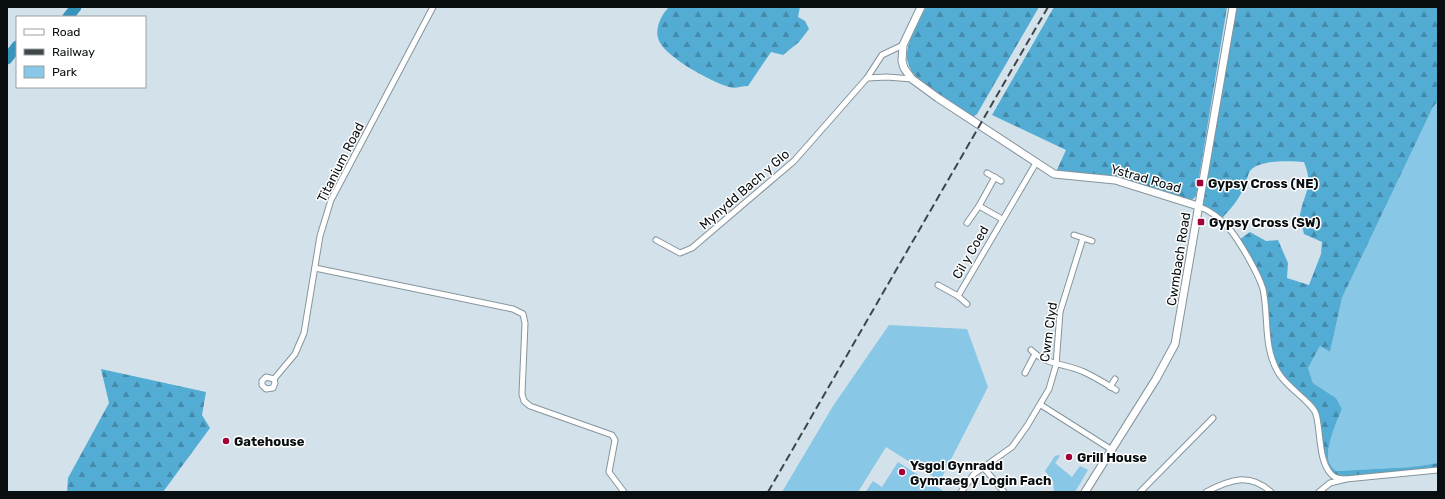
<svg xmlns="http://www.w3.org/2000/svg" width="1445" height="499" font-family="Rubik,sans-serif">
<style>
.green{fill:#88c7e6}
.forest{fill:url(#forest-firs)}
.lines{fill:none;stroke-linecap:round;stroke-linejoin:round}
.river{stroke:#3994bb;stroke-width:11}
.street-casing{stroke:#86949c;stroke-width:7}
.secondary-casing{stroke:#86949c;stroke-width:9}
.street{stroke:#fff;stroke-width:5}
.secondary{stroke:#fff;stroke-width:7}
.rail{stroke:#3f464a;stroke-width:2;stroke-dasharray:8 4;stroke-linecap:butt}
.poi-dot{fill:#a10136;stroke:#fff;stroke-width:1.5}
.labels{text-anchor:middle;stroke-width:3;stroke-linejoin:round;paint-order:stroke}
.street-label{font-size:13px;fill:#090e10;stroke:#fff}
.poi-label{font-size:13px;font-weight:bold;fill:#090e10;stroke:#fff;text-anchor:start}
</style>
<defs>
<pattern id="forest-firs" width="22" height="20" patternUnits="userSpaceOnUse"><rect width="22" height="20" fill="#53acd4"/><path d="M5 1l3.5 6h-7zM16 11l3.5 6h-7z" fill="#438aab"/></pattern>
</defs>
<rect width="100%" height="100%" fill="#d3e2ea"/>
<g class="green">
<path d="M1438 101V463L1412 467 1336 471C1334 469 1331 467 1330 464 1323 452 1337 421 1342 409L1336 398 1313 383 1308 368 1320 346 1330 352 1342 298 1433 107Z"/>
<polygon points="889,325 967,329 988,387 940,481 886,447 858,492 782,492 833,406"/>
<polygon points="1059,455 1060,456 1055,463 1072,477 1080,466 1088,470 1075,492 1054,492 1053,481 1045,471 1055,456"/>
<polygon points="898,462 945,492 866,491 873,481 882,487"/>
</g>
<g class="forest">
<path d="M669 7H800L798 17 805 21 809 29 799 42 783 55 771 52 748 86C742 86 735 89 729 87 712 82 662 56 658 38 655 27 662 14 669 7Z"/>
<path d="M926 7H1039L977 114 972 118C958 109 924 85 913 73 910 69 908 63 907 59 906 41 919 22 926 7Z"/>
<polygon points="1054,7 1227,7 1196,196 1191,201 1114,179 1056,172 1066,150 992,115"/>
<path d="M1236 7H1438V101L1433 107 1342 298 1330 352 1320 346 1308 368 1313 383 1336 398 1342 409C1337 421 1323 452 1330 464 1331 467 1334 469 1336 471L1412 467 1438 463V467C1406 472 1363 483 1332 474L1320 439 1316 413 1278 372 1271 356 1265 287 1240 239 1250 232 1266 241 1278 240 1288 263 1287 278 1309 285 1321 254 1322 242 1304 234C1303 228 1299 220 1300 215 1304 193 1314 186 1304 162 1291 161 1259 159 1250 171 1247 175 1247 183 1244 188 1238 200 1231 209 1222 218L1203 205Z"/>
<polygon points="101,369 206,392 202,415 210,428 163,492 67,492 68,478 109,403"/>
</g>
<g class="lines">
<g class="river">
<polyline points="68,17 76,7"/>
<polyline points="7,59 17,46"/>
</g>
<g class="street-casing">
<g id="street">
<polyline points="867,78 887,77 912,79"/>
<polyline points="987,173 1001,181"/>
<polyline points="979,206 1002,219"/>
<path d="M1198 206C1224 216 1236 236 1249 259 1254 268 1260 279 1263 289 1269 317 1263 347 1278 372 1286 387 1312 402 1316 414 1321 431 1318 462 1332 475 1336 479 1342 479 1346 479"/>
<polyline points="967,223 979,206 995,177"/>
<polyline points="1074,235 1092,241"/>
<polyline points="656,240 680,253 692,248 794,161 867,78 882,55 903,45"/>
<polyline points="315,268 513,309 523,314 525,323 522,394 524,401 530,406 612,435 615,440 609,472 624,492"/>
<polyline points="938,285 958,296 967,304"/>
<polyline points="958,296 1036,163"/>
<path d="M1031 350C1047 366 1065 363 1084 372 1095 377 1106 384 1116 390"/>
<polyline points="1025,373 1035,354"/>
<polyline points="274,379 266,377 262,381 262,385 266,389 273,388 275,383 274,379 295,354 304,333 320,236 331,200 433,7"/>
<polyline points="1110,387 1115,379"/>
<polyline points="1041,405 1112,450"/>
<polyline points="983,467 1004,492"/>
<polyline points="961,492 974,474 1012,447 1027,426 1049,389 1056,365 1060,312 1083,238"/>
<polyline points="1140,492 1213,418"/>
<path d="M1206 492C1229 480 1249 472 1271 492"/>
<polyline points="1319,492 1330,483 1346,479 1438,470"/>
</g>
</g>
<g class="secondary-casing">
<g id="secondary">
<polyline points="921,7 903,45 902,61 904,68 912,79 938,98 1054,174 1115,180 1198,206"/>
<polyline points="1085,492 1156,379 1175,344 1233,7"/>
</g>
</g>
<use href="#street" class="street"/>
<use href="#secondary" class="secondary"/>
<polyline class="rail" points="768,492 1048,7"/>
</g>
<g class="poi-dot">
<rect x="1196" y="179" width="8" height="8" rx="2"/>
<rect x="1197" y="218" width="8" height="8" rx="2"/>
<circle cx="226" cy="441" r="4"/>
<circle cx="1069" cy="457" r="4"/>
<circle cx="902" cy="472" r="4"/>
</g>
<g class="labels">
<g class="street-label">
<text transform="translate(340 162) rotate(-63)" y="5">Titanium Road</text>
<text transform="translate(1146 178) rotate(16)" y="5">Ystrad Road</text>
<text transform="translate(744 189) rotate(-41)" y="5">Mynydd Bach y Glo</text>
<text transform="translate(970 252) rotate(-60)" y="5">Cil y Coed</text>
<text transform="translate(1178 259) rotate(-81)" y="5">Cwmbach Road</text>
<text transform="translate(1048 332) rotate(-82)" y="5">Cwm Clyd</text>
</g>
<g class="poi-label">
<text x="1208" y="188">Gypsy Cross (NE)</text>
<text x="1209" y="227">Gypsy Cross (SW)</text>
<text x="234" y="446">Gatehouse</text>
<text x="1077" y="462">Grill House</text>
<text x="910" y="470">Ysgol Gynradd<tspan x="910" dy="15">Gymraeg y Login Fach</tspan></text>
</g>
</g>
<rect width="1445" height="499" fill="none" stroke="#090e10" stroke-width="16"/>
<rect x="16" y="16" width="130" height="72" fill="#ffffff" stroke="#9d9f9f"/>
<rect x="24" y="29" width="20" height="6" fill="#ffffff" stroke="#9d9f9f"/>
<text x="52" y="36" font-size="12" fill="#090e10">Road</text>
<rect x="24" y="49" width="20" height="6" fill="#3f464a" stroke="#9d9f9f"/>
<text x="52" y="56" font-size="12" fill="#090e10">Railway</text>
<rect x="24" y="66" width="20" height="12" fill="#88c7e6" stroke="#9d9f9f"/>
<text x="52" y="76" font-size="12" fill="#090e10">Park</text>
</svg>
